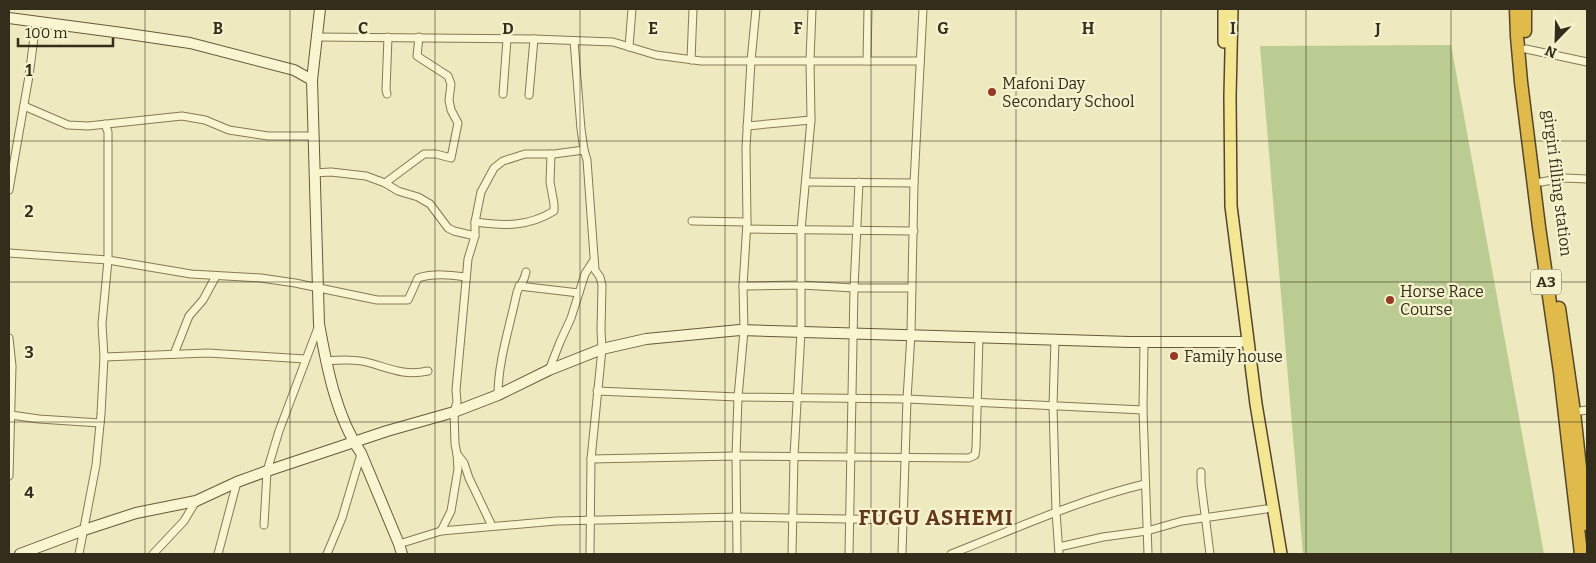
<svg xmlns="http://www.w3.org/2000/svg" width="1596" height="563" font-family="Bitter,serif">
<style>
.green{fill:#bacc92}
.lines{fill:none;stroke-linecap:round;stroke-linejoin:round}
.street-casing{stroke:#867956;stroke-width:9}
.secondary-casing{stroke:#685a3a;stroke-width:12}
.primary-casing{stroke:#54462b;stroke-width:14}
.highway-casing{stroke:#54462b;stroke-width:15}
.street{stroke:#f9f5d1;stroke-width:7}
.secondary{stroke:#f9f5d1;stroke-width:10}
.primary{stroke:#f3e794;stroke-width:11}
.highway{stroke:#e0bb4b;stroke-width:12}
.grid{fill:none;stroke:#352d1b;stroke-width:1;stroke-opacity:0.55}
.poi-dot{fill:#963a26;stroke:#f6f2cd;stroke-width:2}
.labels{text-anchor:middle;stroke-width:4.5;stroke-linejoin:round;paint-order:stroke}
.shield{fill:#f6f2cd;stroke:#6f6850;stroke-width:1}
.shield-label{font-size:15px;font-weight:bold;fill:#352d1b}
.poi-label{font-size:16px;fill:#352d1b;stroke:#f6f2cd;text-anchor:start}
.street-label{font-size:16px;fill:#352d1b;stroke:#f6f2cd}
.district-label{font-size:21px;font-weight:bold;letter-spacing:1px;fill:#63371a;stroke:#f6f2cd}
.grid-label{font-size:16px;text-anchor:middle;font-weight:bold;fill:#352d1b;stroke:#f6f2cd;stroke-width:4.5;stroke-linejoin:round;paint-order:stroke}
</style>
<rect width="100%" height="100%" fill="#eee9be"/>
<polygon class="green" points="1451,45 1544,554 1303,554 1260,46"/>
<g class="lines">
<g class="street-casing">
<g id="street">
<polyline points="316,37 534,39 613,42 656,55 701,61 920,61"/>
<polyline points="574,41 581,129 584,150 587,160 595,270 600,277 602,285 601,330 602,349 591,459 590,554"/>
<polyline points="629,47 632,9"/>
<polyline points="1526,49 1587,62"/>
<polyline points="691,60 693,9"/>
<polyline points="867,61 868,9"/>
<polyline points="387,94 386,90 388,37"/>
<polyline points="503,94 507,39"/>
<polyline points="529,95 534,39"/>
<polyline points="24,106 68,125 88,126 182,116 205,120 229,130 268,136 313,136"/>
<polyline points="747,126 811,120"/>
<polyline points="314,173 331,172 366,176 385,183 398,191 418,197 430,204 448,228 454,231 475,236"/>
<polyline points="806,182 914,183"/>
<polyline points="1541,182 1565,178 1587,179"/>
<polyline points="385,183 424,154 436,154 451,158 458,123 451,110 449,100 451,84 448,76 417,56 419,37"/>
<polyline points="9,190 29,76 36,22"/>
<polyline points="692,221 747,222"/>
<path d="M475 222C504 226 528 227 554 211V204L550 182 551 154"/>
<polyline points="747,229 914,231"/>
<path d="M9 253 108 260 191 274 261 278 295 283 377 300H408L418 278C434 273 450 275 466 277"/>
<polyline points="519,286 579,293"/>
<polyline points="743,286 801,285 854,288 912,288"/>
<polyline points="9,338 12,366 9,476"/>
<polyline points="1055,339 1053,406 1056,512 1059,554"/>
<polyline points="1144,342 1143,410 1148,554"/>
<polyline points="174,354 189,316 203,300 216,276"/>
<polyline points="104,357 208,353 305,359"/>
<path d="M325 361C340 360 356 359 370 363 391 369 405 376 428 371"/>
<polyline points="549,370 560,342 571,318 585,274 594,260"/>
<polyline points="597,391 738,397 907,399 1143,410"/>
<path d="M498 395C498 361 510 326 517 292 521 283 524 282 526 272"/>
<polyline points="1573,412 1587,410"/>
<polyline points="11,415 39,419 100,423"/>
<polyline points="457,454 464,463 469,478 492,526"/>
<polyline points="591,459 736,456 969,458 975,455 976,448 979,337"/>
<polyline points="1201,472 1201,483 1210,554"/>
<polyline points="264,525 267,471 279,431 319,325"/>
<polyline points="441,531 451,511 458,469 457,454 455,444 454,412 457,402 456,390 468,259 475,236 475,222 481,192 494,168 503,161 525,154 554,154 584,150"/>
<polyline points="399,544 441,531 556,521 738,517 903,520"/>
<polyline points="1059,547 1103,537 1147,531 1182,521 1266,509"/>
<polyline points="79,554 96,465 101,414 104,357 102,324 108,260 108,132 105,124"/>
<polyline points="153,554 184,521 196,501"/>
<polyline points="218,554 237,482"/>
<polyline points="327,554 342,518 361,454"/>
<polyline points="737,554 736,456 738,397 744,331 743,286 747,222 746,148 751,61 756,9"/>
<polyline points="792,554 794,456 801,332 801,230 811,120 810,60 812,9"/>
<polyline points="849,554 854,288 859,182"/>
<polyline points="902,554 907,399 911,334 914,183 923,9"/>
<path d="M951 554C1015 529 1078 500 1145 484"/>
</g>
</g>
<g class="secondary-casing">
<g id="secondary">
<path d="M320 9 312 80 319 324C327 368 336 416 361 453L399 544 402 554"/>
<polyline points="9,18 122,33 190,43 294,70 312,80"/>
<polyline points="20,554 84,530 136,513 196,501 237,482 267,471 387,431 454,412 498,395 549,370 602,349 646,339 740,330 1129,342 1241,342"/>
</g>
</g>
<g class="primary-casing">
<g id="primary">
<polyline points="1224,9 1224,42"/>
<polyline points="1232,9 1230,96 1231,206 1256,404 1281,554"/>
</g>
</g>
<g class="highway-casing">
<g id="highway">
<polyline points="1516,9 1517,36 1521,82 1539,227 1560,372 1581,554"/>
<polyline points="1525,31 1525,9"/>
<polyline points="1559,308 1574,412 1586,524"/>
</g>
</g>
<use href="#street" class="street"/>
<use href="#secondary" class="secondary"/>
<use href="#primary" class="primary"/>
<use href="#highway" class="highway"/>
</g>
<path class="grid" d="M145 9V554M290 9V554M435 9V554M580 9V554M725 9V554M871 9V554M1016 9V554M1161 9V554M1306 9V554M1451 9V554M9 141H1587M9 282H1587M9 422H1587"/>
<g class="poi-dot">
<circle cx="992" cy="92" r="5"/>
<circle cx="1390" cy="300" r="5"/>
<circle cx="1174" cy="356" r="5"/>
</g>
<g class="labels">
<rect class="shield" x="1531" y="269.5" width="30" height="25" rx="4"/>
<g class="shield-label">
<text x="1546" y="287">A3</text>
</g>
<g class="poi-label">
<text x="1002" y="89">Mafoni Day<tspan x="1002" dy="18">Secondary School</tspan></text>
<text x="1400" y="297">Horse Race<tspan x="1400" dy="18">Course</tspan></text>
<text x="1184" y="362">Family house</text>
</g>
<g class="street-label">
<text transform="translate(1558 183) rotate(83)" y="6">girgiri filling station</text>
</g>
<g class="district-label">
<text x="936" y="525">FUGU ASHEMI</text>
</g>
</g>
<g class="grid-label">
<text x="218" y="34">B</text>
<text x="363" y="34">C</text>
<text x="508" y="34">D</text>
<text x="653" y="34">E</text>
<text x="798" y="34">F</text>
<text x="943" y="34">G</text>
<text x="1088" y="34">H</text>
<text x="1233" y="34">I</text>
<text x="1378" y="34">J</text>
<text x="29" y="76">1</text>
<text x="29" y="217">2</text>
<text x="29" y="358">3</text>
<text x="29" y="498">4</text>
</g>
<rect width="1596" height="563" fill="none" stroke="#352d1b" stroke-width="20"/>
<g transform="translate(1556 40) rotate(203)" stroke="#f6f2cd" stroke-width="4" paint-order="stroke">
<path d="M0-4L9 19L0 12L-9 19Z" fill="#352d1b"/>
<text y="-8" font-size="14" font-weight="bold" text-anchor="middle" fill="#352d1b">N</text>
</g>
<path d="M18 38v8h95v-8" fill="none" stroke="#352d1b" stroke-width="2.5"/>
<text x="25" y="38" font-size="15" fill="#352d1b" stroke="#f6f2cd" stroke-width="4" paint-order="stroke">100 m</text>
</svg>
